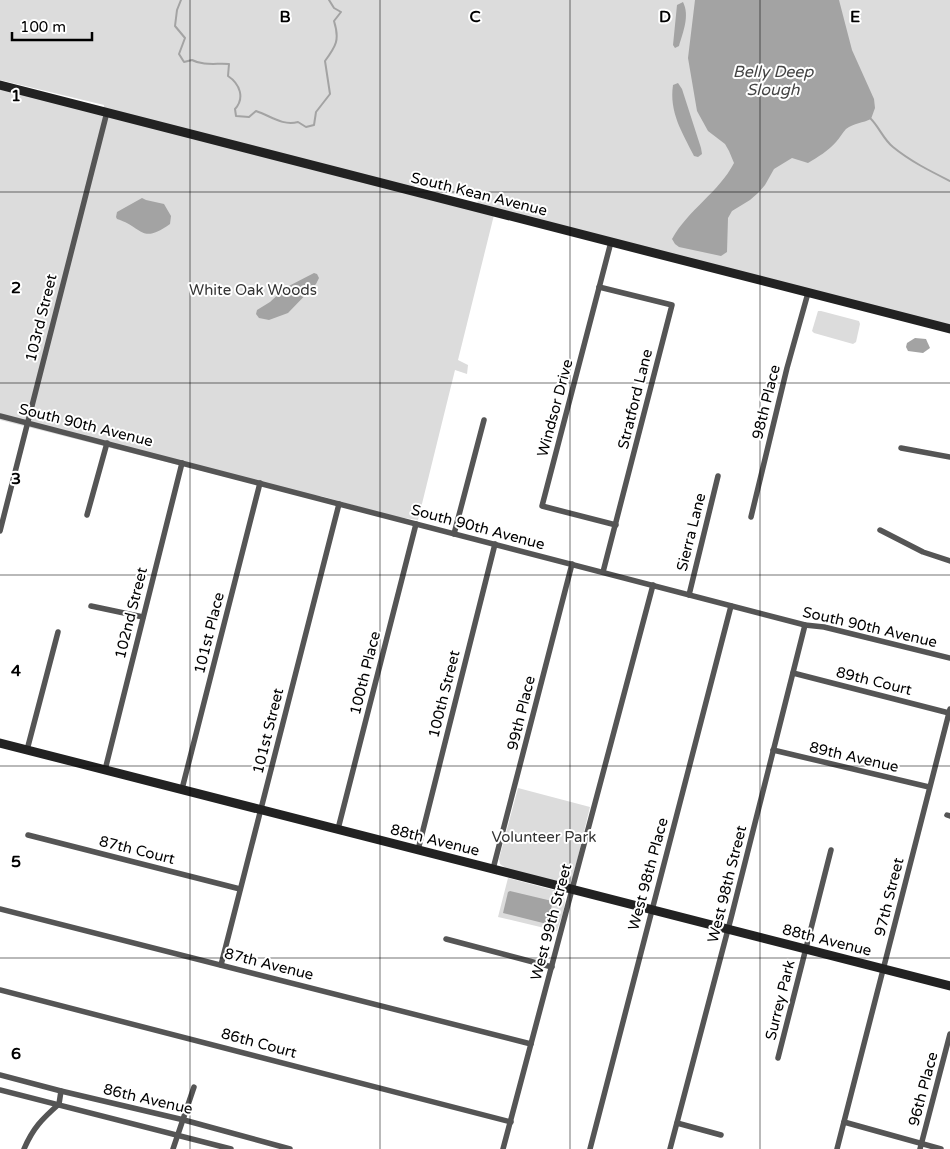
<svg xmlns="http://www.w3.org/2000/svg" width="950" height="1149" font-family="'Varela Round',sans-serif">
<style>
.green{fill:#dcdcdc;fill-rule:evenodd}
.water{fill:#a3a3a3}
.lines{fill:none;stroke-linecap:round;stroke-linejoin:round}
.stream{stroke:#a3a3a3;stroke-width:2}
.street{stroke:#555;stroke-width:5.5}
.secondary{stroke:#222;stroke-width:9}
.grid{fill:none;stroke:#000;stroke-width:1;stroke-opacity:0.55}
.labels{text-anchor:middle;stroke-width:4;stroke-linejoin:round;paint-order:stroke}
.street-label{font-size:15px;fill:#000;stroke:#fff}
.park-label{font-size:15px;fill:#333;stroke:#fff}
.water-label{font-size:16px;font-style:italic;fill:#444;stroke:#fff}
.grid-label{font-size:16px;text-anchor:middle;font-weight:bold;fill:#000;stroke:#fff;stroke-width:4;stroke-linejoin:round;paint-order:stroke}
</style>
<rect width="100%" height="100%" fill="#fff"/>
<g class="green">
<path d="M0 0H950V329L494 215 458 360 468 365 467 374 455 370 418 520 391 516 321 496 294 494 0 420V85L103 111 104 105 0 80ZM415 185 478 200 476 208 413 191Z"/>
<polygon points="818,311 821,311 859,321 860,324 856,342 853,344 814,333 812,331"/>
<polygon points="518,788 590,807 573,877 570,883 567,884 507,869 500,864 499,859"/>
<path d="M508 878 561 892C570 901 560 920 557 931L498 917Z"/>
</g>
<g class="water">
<path d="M695 0H839L852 50 874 99 875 108 871 119C863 123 854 123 846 129 842 133 840 138 836 142 828 151 818 157 808 163L792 158 774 169 765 185 758 193 750 200 732 211 728 218 727 252 721 256 679 247 675 244 672 239C688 210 719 192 734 163L729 151 725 144 708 131 697 111 688 58Z"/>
<path d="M683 2C690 16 683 32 679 46L675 48 673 45 677 5Z"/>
<path d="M678 83 682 89 701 148 702 154 698 157 694 156C682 132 669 112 673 85Z"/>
<path d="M142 198 146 200 164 204 171 216 170 224C141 245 143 227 117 219L116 217 117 212Z"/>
<polygon points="314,273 317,274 319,278 316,284 288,313 269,320 259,318 256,314 257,310 270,302 285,288"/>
<polygon points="915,338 926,339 930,348 923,353 908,351 906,347 907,343"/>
<polygon points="510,891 552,901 552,905 547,924 503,913 508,892"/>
</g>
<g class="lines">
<g class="stream">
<path d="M181 0 177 10 175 26 185 38 179 54 184 62 192 60C203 66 217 63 229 64L228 76C240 84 245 98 235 109L236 116 249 117 256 111C271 116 282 126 298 122L306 127 314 125 316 112 330 94 325 61C336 46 340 40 334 21L341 12 334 8 329 0"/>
<path d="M871 119C879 127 884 140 893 147 910 161 930 171 950 181"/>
</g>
<g class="street">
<polyline points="611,242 542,506 616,525"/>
<polyline points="599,287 672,305 603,572"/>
<polyline points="0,416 805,625 824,627 950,658"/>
<polyline points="901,448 950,457"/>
<polyline points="87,515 107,443"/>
<polyline points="751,517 787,368 808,293"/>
<polyline points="880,530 923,552 950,561"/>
<polyline points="0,531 107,112"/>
<polyline points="454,534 484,420"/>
<polyline points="689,595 718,476"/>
<polyline points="91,606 143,617"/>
<polyline points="793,673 949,713"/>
<polyline points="27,750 58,632"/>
<polyline points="773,750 929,787"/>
<polyline points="105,770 182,463"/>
<polyline points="182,789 260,483"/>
<polyline points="947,815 950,816"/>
<polyline points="338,829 416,524"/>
<polyline points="28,835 240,889"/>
<polyline points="418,850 495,544"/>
<polyline points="493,869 572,564"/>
<polyline points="0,909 531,1044"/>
<polyline points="446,939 552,967"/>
<polyline points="221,965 339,504"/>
<polyline points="0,990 511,1122"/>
<polyline points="778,1058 831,850"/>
<polyline points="0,1075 61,1091 184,1120 290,1149"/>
<polyline points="0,1090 231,1149"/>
<polyline points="844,1122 941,1149"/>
<polyline points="677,1123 721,1135"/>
<path d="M24 1149C33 1128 42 1119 59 1104L61 1091"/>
<polyline points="173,1149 194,1087"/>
<polyline points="503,1149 653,585"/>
<polyline points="590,1149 731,606"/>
<polyline points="670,1149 731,918 805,625"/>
<polyline points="837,1149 950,709"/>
<polyline points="920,1149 950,1034"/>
</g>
<g class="secondary">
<polyline points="0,85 950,329"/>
<polyline points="0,743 950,986"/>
</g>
</g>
<path class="grid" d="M190 0V1149M380 0V1149M570 0V1149M760 0V1149M0 192H950M0 383H950M0 575H950M0 766H950M0 958H950"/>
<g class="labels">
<g class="street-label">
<text transform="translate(479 194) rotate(14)" y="5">South Kean Avenue</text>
<text transform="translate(41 318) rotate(-76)" y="5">103rd Street</text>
<text transform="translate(635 399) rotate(-76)" y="5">Stratford Lane</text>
<text transform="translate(766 402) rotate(-76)" y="5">98th Place</text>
<text transform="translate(555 408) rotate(-75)" y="5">Windsor Drive</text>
<text transform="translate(86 425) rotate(14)" y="5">South 90th Avenue</text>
<text transform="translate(478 527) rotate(15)" y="5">South 90th Avenue</text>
<text transform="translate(691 532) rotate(-76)" y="5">Sierra Lane</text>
<text transform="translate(131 613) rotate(-76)" y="5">102nd Street</text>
<text transform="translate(870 627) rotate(13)" y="5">South 90th Avenue</text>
<text transform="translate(209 633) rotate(-76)" y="5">101st Place</text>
<text transform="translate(365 673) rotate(-76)" y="5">100th Place</text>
<text transform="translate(874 681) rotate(14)" y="5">89th Court</text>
<text transform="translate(444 694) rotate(-76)" y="5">100th Street</text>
<text transform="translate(521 713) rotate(-76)" y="5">99th Place</text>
<text transform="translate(268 731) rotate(-76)" y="5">101st Street</text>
<text transform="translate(854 757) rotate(13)" y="5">89th Avenue</text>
<text transform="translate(435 840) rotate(14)" y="5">88th Avenue</text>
<text transform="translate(137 850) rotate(14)" y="5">87th Court</text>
<text transform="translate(648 874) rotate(-75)" y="5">West 98th Place</text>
<text transform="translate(727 884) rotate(-76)" y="5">West 98th Street</text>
<text transform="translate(889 897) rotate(-76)" y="5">97th Street</text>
<text transform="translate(551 922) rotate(-75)" y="5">West 99th Street</text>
<text transform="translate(827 940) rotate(14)" y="5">88th Avenue</text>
<text transform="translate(269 964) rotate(14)" y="5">87th Avenue</text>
<text transform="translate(780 1000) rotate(-76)" y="5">Surrey Park</text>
<text transform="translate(259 1043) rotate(15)" y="5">86th Court</text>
<text transform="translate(923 1089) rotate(-75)" y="5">96th Place</text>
<text transform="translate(148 1099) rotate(13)" y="5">86th Avenue</text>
</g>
<g class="park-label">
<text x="253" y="295">White Oak Woods</text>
<text x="544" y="842">Volunteer Park</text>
</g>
<g class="water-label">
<text x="773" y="77">Belly Deep<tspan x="773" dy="18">Slough</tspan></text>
</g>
</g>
<g class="grid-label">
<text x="285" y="22">B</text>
<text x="475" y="22">C</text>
<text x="665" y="22">D</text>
<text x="855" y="22">E</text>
<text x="16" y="101">1</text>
<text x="16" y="293">2</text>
<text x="16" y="484">3</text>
<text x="16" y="676">4</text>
<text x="16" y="867">5</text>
<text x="16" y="1059">6</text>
</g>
<path d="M12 32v8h80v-8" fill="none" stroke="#000000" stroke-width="2.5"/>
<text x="20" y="32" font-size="15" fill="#000000" stroke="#ffffff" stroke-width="4" paint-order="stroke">100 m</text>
</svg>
